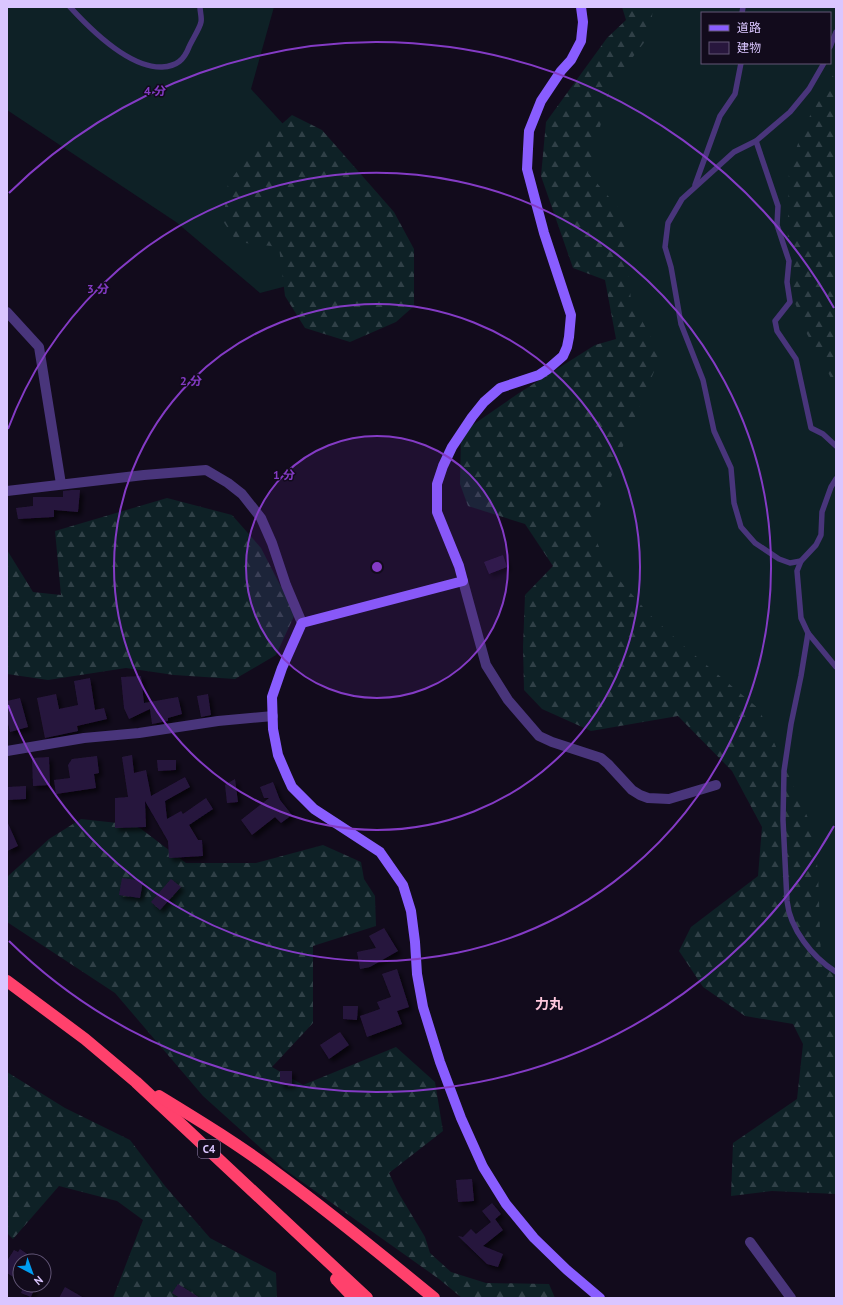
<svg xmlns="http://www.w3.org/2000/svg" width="843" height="1305" font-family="'PT Sans','Noto Sans JP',sans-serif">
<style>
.grass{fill:#0e2126;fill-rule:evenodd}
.forest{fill:url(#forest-firs)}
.building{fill:#28173d;filter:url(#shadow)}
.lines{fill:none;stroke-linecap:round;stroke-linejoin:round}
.lane{stroke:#49357b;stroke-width:5.5}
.street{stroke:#49357b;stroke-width:10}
.secondary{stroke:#895dff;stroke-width:10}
.highway{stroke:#ff416c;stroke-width:12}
.ring{fill:none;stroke:#843bc5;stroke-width:2}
.labels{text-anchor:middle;stroke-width:3;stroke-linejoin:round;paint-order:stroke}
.shield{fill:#120b1c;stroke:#9e8ebb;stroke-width:1}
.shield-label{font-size:11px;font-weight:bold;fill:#dac6ff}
.quarter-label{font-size:14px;font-weight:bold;fill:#ffc8dd;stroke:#120b1c}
.centre{fill:#843bc5;stroke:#120b1c;stroke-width:2}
.ring-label{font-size:12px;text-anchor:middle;font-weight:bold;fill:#843bc5;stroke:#120b1c;stroke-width:3;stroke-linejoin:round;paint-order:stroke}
</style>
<defs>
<pattern id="forest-firs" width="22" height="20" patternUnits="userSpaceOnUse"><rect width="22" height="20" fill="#0e2126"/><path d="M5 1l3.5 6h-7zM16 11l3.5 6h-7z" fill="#304047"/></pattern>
<filter id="shadow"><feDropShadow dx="3.5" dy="3.5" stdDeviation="2" flood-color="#0009"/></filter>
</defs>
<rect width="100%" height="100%" fill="#120b1c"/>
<g class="grass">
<polygon points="7,7 274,7 251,89 307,150 333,274 260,293 176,222 7,110"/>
<path d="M640 7H836V1024L768 784 555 521 635 347 566 135ZM702 13H830V63H702Z"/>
</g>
<g class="forest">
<polygon points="622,7 653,7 650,35 611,85 588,173 623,213 631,301 661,355 623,446 591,529 608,567 650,615 685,647 759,709 812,827 818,871 821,961 836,979 836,1194 772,1191 731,1196 733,1143 797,1099 803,1044 793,1024 745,1016 703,987 679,951 691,927 758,876 762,827 732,771 678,716 591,731 542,709 524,690 523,647 525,595 553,566 525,524 468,506 460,484 461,433 519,393 595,345 616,339 605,280 573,268 541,176 546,122 607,38 626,20"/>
<polygon points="836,70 836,387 807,334 787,282 789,167 806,123"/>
<polygon points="292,115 322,130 394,212 414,249 414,306 396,322 350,342 305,328 285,296 279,247 237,242 223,221 228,184 252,150"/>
<polygon points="167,498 232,515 261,548 295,614 276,655 235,679 174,675 126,668 48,680 7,674 7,550 33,592 61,595 55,531"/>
<polygon points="81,819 136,825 186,863 256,863 323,845 361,862 364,879 375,896 376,926 313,946 313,1023 272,1067 303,1085 396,1047 435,1082 443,1131 389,1173 398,1192 425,1237 430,1253 451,1272 486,1283 549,1284 555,1298 462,1298 439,1279 284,1169 203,1096 115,993 7,922 7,877 49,839"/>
<polygon points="7,1072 65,1108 130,1140 165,1186 210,1238 276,1273 277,1298 113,1298 143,1220 117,1201 59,1186 13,1239 7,1233"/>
</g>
<g class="building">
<polygon points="72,490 80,490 78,512 54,510 54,517 18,519 16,508 33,506 33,497 63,497 63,491"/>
<polygon points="503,555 507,567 489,574 484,562"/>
<polygon points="141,676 144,703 178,697 182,714 168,718 168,721 152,724 150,709 129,719 124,708 121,677"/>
<polygon points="90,678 95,710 104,708 107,719 77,726 78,731 45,738 37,698 56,694 59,709 78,705 74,681"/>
<polygon points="208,694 211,715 201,717 197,696"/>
<polygon points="20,698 28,727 10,732 7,719 7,701"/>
<polygon points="132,755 134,773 146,770 151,796 185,777 190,787 165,801 167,819 181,811 183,814 206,798 213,809 189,825 198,840 202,840 203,856 169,858 168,841 145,801 146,827 115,828 115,798 128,797 122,757"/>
<polygon points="97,756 99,773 94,774 96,788 56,794 54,780 70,778 68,765 72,759"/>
<polygon points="49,757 50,785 33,786 32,758"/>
<polygon points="157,760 176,760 176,770 158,771"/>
<polygon points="235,779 238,802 227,803 225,785"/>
<polygon points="273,782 280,800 292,815 281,823 275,817 252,835 241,820 269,798 264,798 260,787"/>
<polygon points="26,786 26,799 7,800 7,787"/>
<polygon points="7,821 18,846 7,851"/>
<polygon points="122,878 143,881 140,898 119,895"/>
<polygon points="171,879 181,887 160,910 151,902"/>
<polygon points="384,928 398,951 370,967 360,969 357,952 376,948 369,936"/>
<polygon points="397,969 409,1007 397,1011 402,1024 367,1037 360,1016 380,1009 377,1002 391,997 382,974"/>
<polygon points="343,1006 358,1006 357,1020 343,1019"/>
<polygon points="340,1032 349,1045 329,1059 320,1045"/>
<rect x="280" y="1071" width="12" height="14"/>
<polygon points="472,1179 474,1201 458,1202 456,1180"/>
<polygon points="492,1203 501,1214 493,1221 495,1219 503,1230 483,1246 503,1254 498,1267 487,1264 458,1236 463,1237 471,1229 476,1234 491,1222 482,1211"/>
<polygon points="20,1249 37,1261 20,1261 20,1271 15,1278 7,1273 7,1261 14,1250 18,1252"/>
<polygon points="178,1284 200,1298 180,1298 172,1293"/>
<polygon points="24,1285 36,1285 31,1297 21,1293"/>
<polygon points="65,1287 84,1298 59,1298"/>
</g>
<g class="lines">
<g class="lane">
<path d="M70 7C91 30 129 68 162 67 177 66 184 60 189 47 192 40 200 28 201 22 202 18 200 12 200 7"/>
<polyline points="742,13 743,7"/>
<polyline points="830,47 836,32"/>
<polyline points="756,141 778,206 777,225 789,261 787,282 790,302 775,321 777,331 796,359 811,428 823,434 836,446"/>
<polyline points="695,185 720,116 735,94 741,63"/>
<polyline points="836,479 831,487 822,512 821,535 816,545 801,561 797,571 801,618 808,633 836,667"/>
<polyline points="801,561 790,563 779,559 755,543 741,527 734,503 731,468 714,431 703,380 681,324 671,267 665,247 668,223 682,199 734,152 756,141 790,112 809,89 824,63"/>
<path d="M808 633 801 676 791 724 784 771 783 820 787 901C790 929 812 957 836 972"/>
</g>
<g class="street">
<polyline points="7,312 39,347 61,484"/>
<polyline points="7,491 144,475 206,470 228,483 242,494 261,518 272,543 286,585 302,623"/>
<polyline points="463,581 486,665 508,700 539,736 552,742 601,758 608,764 632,790 640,795 648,798 669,799 716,785"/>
<polyline points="7,751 84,738 139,733 218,721 273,716"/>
<polyline points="750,1242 791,1298"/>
</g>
<polyline class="secondary" points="581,7 583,22 581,41 571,60 561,71 541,101 529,131 528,149 527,169 544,233 571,315 569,337 567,347 563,356 548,369 539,375 500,388 484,402 472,417 452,447 443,466 437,484 437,512 459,566 463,581 302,623 282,668 272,697 273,729 278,755 287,776 292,787 314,809 380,852 403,885 411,911 415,942 417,974 423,1007 440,1062 461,1118 483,1167 506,1204 534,1238 567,1270 600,1298"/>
<g class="highway">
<polyline points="7,981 85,1039 136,1082 367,1298"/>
<path d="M159 1096C200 1121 241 1146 279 1175 332 1214 383 1256 434 1298"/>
<polyline points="336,1279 354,1298"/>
</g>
</g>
<circle cx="377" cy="567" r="131" fill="#843bc5" fill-opacity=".12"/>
<g class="ring">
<circle cx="377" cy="567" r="131"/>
<circle cx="377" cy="567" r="263"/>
<path d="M8 429A394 394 0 1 1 8 705"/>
<path d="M834 826A525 525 0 0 1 9 941M9 193A525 525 0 0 1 834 308"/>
</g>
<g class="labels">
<rect class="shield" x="198" y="1140" width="22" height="18" rx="3"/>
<g class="shield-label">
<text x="209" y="1153">C4</text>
</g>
<g class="quarter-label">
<text x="549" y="1009">力丸</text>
</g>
</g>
<circle cx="377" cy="567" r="6" class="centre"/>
<g class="ring-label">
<text x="155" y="95">4 分</text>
<text x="98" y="293">3 分</text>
<text x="191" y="385">2 分</text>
<text x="284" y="479">1 分</text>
</g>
<rect width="843" height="1305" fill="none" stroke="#dac6ff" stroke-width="16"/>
<rect x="701" y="12" width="130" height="52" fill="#120b1c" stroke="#625677"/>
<rect x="709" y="25" width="20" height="6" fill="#895dff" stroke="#625677"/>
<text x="737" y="32" font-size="12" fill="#dac6ff">道路</text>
<rect x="709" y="42" width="20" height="12" fill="#28173d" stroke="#625677"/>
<text x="737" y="52" font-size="12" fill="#dac6ff">建物</text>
<g transform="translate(32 1273) rotate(139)"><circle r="19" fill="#120b1c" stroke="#625677"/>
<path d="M0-3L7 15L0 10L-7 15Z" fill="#009df1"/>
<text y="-6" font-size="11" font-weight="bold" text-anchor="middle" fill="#dac6ff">N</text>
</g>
</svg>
